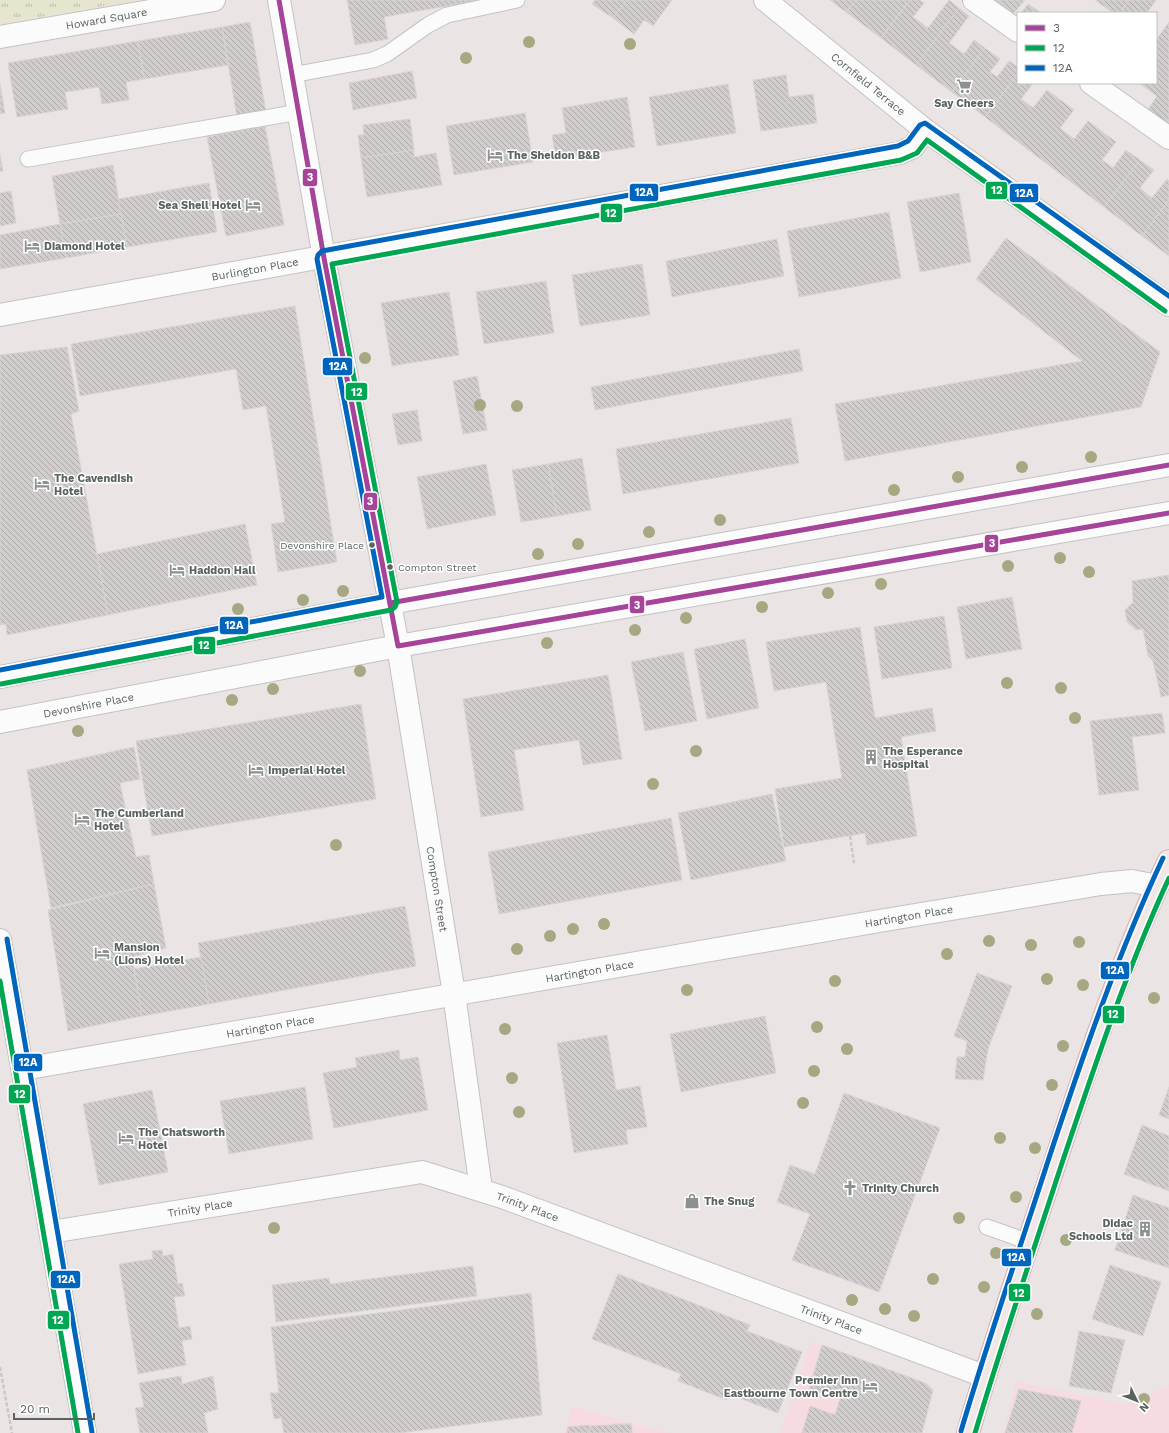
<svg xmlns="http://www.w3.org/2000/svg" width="1169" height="1433" font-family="'Work Sans',sans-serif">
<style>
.commercial{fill:#f6dce0}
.grass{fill:url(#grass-tufts)}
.building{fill:url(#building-back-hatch);stroke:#dad3d4}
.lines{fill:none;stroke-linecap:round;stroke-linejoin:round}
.service-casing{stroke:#c3c3c2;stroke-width:17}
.minor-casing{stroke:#c3c3c2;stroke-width:24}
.secondary-casing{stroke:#c1c3c2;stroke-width:24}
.primary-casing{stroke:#d3b1b7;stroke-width:24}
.path{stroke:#c6cac4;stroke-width:2.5;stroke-dasharray:4 2;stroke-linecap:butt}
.service{stroke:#fcfbfb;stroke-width:15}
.minor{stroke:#fcfbfb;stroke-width:22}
.secondary{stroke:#fcfbfb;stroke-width:22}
.primary{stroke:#f2e7e7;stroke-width:22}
.bus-1-casing{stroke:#fff;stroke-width:8}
.bus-2-casing{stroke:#fff;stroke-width:8}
.bus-3-casing{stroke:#fff;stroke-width:8}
.bus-1{stroke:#a54499;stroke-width:5}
.bus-2{stroke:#00a651;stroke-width:5}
.bus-3{stroke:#0065bd;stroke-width:5}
.tree{fill:#a5a880}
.bus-dot{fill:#5a6360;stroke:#fff;stroke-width:1.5}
.labels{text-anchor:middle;stroke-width:3;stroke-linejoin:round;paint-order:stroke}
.bus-label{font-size:10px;fill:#5a6360;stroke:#fff;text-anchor:end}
.street-label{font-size:11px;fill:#5a6360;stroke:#fff}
.poi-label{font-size:11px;font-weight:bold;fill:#5a6360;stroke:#fff;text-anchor:start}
.line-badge{stroke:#fff;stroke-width:1.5}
.badge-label{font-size:11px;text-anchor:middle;font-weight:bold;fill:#fff}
</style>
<defs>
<pattern id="grass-tufts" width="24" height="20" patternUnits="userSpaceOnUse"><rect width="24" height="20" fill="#e6e5ce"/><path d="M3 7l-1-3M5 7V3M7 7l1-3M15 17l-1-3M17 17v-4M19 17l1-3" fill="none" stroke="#bdbdab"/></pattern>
<pattern id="building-back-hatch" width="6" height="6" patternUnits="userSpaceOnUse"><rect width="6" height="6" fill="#d1cdcd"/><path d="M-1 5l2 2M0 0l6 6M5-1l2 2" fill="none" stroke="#adaaaa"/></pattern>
</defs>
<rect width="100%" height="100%" fill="#eae4e5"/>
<g class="commercial">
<polygon points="811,1341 925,1383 933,1390 922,1433 780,1433"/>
<polygon points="1016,1381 1126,1404 1169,1385 1169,1433 1003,1433"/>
<polygon points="572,1406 667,1433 564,1433"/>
</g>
<polygon class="grass" points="0,0 137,0 0,24"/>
<g class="building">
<polygon points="347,0 481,0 384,17 388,39 355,45"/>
<polygon points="595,0 627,0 613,18 592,4"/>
<polygon points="627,0 672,0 653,26 644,20 634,34 613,18"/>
<polygon points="830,0 856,0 846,12"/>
<polygon points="856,0 910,0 881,38 846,12"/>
<polygon points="910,0 920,0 924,3 913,17 928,28 949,0 959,8 916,65 881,38"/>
<polygon points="995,0 1025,0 1013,14"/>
<polygon points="1095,0 1129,0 1120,13 1113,13"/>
<polygon points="1129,0 1156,0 1147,13 1120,13"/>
<polygon points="1028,4 1041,13 1021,13"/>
<polygon points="959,8 969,16 949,43 964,54 974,40 985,48 952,92 916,65"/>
<polygon points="250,22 266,112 237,117 222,27"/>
<polygon points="1169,22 1169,127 1147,111 1157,96 1139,83 1156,83 1156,40"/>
<polygon points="222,27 228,65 144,79 138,41"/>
<polygon points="138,41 144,79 126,82 129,100 102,104 99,87 65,92 68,109 17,117 8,63"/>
<polygon points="985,48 1000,59 990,72 997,77 1009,61 1018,67 1018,74 985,117 952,92"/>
<polygon points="412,71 417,98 353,110 349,83"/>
<polygon points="1018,74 1018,83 1033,83 1021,99 1033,108 1047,90 1074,110 1060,128 1074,139 1088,121 1116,142 1102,160 1113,168 1126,150 1140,160 1104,207 985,117"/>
<polygon points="786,75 789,97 813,94 817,123 761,131 753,80"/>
<polygon points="0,84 5,113 0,114"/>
<polygon points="728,84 736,133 657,146 649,97"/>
<polygon points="627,97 635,147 556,159 552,135 566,133 562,108"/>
<polygon points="525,113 533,162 454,175 446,126"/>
<polygon points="410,119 414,150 361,158 358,135 364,135 363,125"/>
<polygon points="265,126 284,225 226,236 207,137"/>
<polygon points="414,150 414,157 436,153 442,185 367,197 361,158"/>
<polygon points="0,154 3,171 0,172"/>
<polygon points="1140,160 1154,170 1140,188 1152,198 1167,179 1169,181 1169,200 1142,236 1104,207"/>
<polygon points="113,165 121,214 60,224 52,176"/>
<polygon points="209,183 217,232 127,247 118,199"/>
<polygon points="11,191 16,223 0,226 0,193"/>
<polygon points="959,193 971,262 920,272 907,202"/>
<polygon points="1169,200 1169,256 1142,236"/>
<polygon points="889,212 901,278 799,297 787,231"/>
<polygon points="121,214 127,247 66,258 60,224"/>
<polygon points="60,224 66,258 0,269 0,235"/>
<polygon points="1006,238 1160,352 1141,407 845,461 835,404 1082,361 976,279"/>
<polygon points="777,239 784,276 672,297 666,261"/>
<polygon points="642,264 650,315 580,326 572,275"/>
<polygon points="546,281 554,333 484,344 476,292"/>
<polygon points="449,292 459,355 392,366 381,303"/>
<polygon points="295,306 337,562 278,572 271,524 285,522 266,406 243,410 236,369 80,396 71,344"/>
<polygon points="67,347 79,411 71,414 108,615 7,635 6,624 0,625 0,355"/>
<polygon points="799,349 803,371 595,410 591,387"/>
<polygon points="477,376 487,430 463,434 453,381"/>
<polygon points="417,410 422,441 398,445 392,414"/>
<polygon points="791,418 799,463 623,494 616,449"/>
<polygon points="582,458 591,510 557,516 548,464"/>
<polygon points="486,464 496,515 427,529 417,477"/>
<polygon points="548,464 557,516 521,522 512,470"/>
<polygon points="245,524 257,585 108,615 97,554"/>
<polygon points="1169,575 1169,695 1161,697 1153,661 1148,656 1143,629 1136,630 1127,622 1125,610 1133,602 1132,581"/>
<polygon points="1012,597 1022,649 966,659 957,607"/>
<polygon points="944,616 952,668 882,679 874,627"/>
<polygon points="860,627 875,718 932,708 936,731 901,737 917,836 867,845 865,833 784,847 775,789 842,778 826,682 774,691 766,642"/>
<polygon points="745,639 759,708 707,719 694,649"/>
<polygon points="683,652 697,721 645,731 631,662"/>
<polygon points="608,675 622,759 583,765 579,740 514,750 524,810 481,817 463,699"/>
<polygon points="361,704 376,799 152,836 136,741"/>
<polygon points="1162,713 1165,733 1132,737 1139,790 1099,795 1090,721"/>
<polygon points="134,747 140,779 120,783 136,857 149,855 154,884 51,908 27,770"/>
<polygon points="772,794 786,861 691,880 678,813"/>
<polygon points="671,818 682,880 499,914 488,852"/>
<polygon points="154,884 166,948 132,957 142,1016 68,1031 48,910"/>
<polygon points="405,906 416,966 209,1004 198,943"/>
<polygon points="201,957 209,1004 142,1016 134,969"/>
<polygon points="977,973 1012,986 988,1049 983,1080 955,1079 957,1057 965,1057 967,1041 954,1036"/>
<polygon points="765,1016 776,1073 681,1092 670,1034"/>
<polygon points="607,1035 616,1090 640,1086 647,1127 626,1130 628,1144 574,1153 557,1043"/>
<polygon points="399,1050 400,1060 418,1057 428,1110 334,1128 323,1073 357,1067 355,1058"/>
<polygon points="305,1087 313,1139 229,1154 220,1101"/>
<polygon points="1169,1087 1169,1119 1159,1115"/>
<polygon points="152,1090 168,1172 99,1185 83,1104"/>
<polygon points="844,1093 940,1128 879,1292 792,1260 810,1214 777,1202 790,1165 815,1174"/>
<polygon points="1142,1125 1169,1136 1169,1191 1124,1174"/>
<polygon points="1133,1195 1169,1208 1169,1268 1115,1250"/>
<polygon points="162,1250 163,1256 173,1254 178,1284 182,1283 185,1296 174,1297 179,1328 190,1326 192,1339 182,1341 186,1365 138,1374 119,1264 153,1259 152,1251"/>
<polygon points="1110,1265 1161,1282 1143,1336 1092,1319"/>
<polygon points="473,1266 477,1296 276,1322 272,1285 329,1278 330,1284"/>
<polygon points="618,1274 750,1325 747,1331 802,1352 778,1413 729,1394 727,1400 678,1381 681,1374 592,1339"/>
<polygon points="531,1293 542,1415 399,1433 284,1433 281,1418 274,1419 270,1393 279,1393 271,1327"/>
<polygon points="1079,1331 1125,1340 1111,1393 1069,1386"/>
<polygon points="822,1345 925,1383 933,1390 922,1433 802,1433 810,1406 835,1415 840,1399 809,1389"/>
<polygon points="181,1376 182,1384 213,1376 218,1409 204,1413 208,1433 140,1433 135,1408 144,1407 139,1383"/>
<polygon points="1019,1389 1081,1401 1072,1433 1005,1433"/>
<polygon points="613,1424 631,1424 632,1433 613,1433"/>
<polygon points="631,1424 632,1433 567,1433 568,1427"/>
<polygon points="589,1425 590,1433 567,1433 568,1427"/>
</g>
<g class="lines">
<g class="service-casing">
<g id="service">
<polyline points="292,75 373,60 387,54 428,25 447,15 517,0"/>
<polyline points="28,159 299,112"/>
<polyline points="987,1227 1029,1242"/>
</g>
</g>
<g class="minor-casing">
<g id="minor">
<path id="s1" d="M279 0 324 258 398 646 454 994 481 1189"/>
<path id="s2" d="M765 0 925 130 1169 305"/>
<polyline points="974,0 1018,31"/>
<path id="s3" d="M0 37 214 0"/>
<polyline points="1091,83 1169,138"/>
<path id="s4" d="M0 315 900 153 913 147 925 130"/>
<path id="s5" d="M23 1069 885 920 1101 884 1132 881 1157 886"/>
<path id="s6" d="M51 1232 422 1172 502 1197 984 1376"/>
</g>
</g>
<g class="secondary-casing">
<g id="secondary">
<polyline points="0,677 390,603 1169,465"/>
<path id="s7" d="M0 722 398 646 1169 513"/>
<polyline points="0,940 85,1433"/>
</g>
</g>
<g class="primary-casing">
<path id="primary" d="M968 1433C994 1342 1025 1253 1055 1163 1088 1061 1122 958 1169 861"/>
</g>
<g class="path">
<polyline points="850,836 854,863"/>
<polyline points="0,1367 12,1433"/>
</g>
<use href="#service" class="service"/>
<use href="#minor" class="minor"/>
<use href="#secondary" class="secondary"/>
<use href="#primary" class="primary"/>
<g class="bus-1-casing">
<g id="bus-1">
<polyline points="279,0 324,258 398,646 1169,513"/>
<polyline points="390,603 1169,465"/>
</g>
</g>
<g class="bus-2-casing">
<g id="bus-2">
<polyline points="1,684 391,610 395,607 397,602 332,264 901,160 917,153 927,140 1165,311"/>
<polyline points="0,981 78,1433"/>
<path d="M975 1433C1002 1343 1032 1255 1061 1166 1094 1068 1126 971 1169 878"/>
</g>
</g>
<g class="bus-3-casing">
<g id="bus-3">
<polyline points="0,670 382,597 317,259 318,255 322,251 898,146 908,141 920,125 925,123 1169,296"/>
<polyline points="7,939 92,1432"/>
<path d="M961 1431C988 1340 1019 1251 1048 1161 1082 1058 1117 956 1163 858"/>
</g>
</g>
<use href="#bus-1" class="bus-1"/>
<use href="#bus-2" class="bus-2"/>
<use href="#bus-3" class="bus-3"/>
</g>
<g class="tree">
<circle cx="529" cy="42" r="6"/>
<circle cx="630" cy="44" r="6"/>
<circle cx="466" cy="58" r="6"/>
<circle cx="365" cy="358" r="6"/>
<circle cx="480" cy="405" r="6"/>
<circle cx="517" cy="406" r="6"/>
<circle cx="1091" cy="457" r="6"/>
<circle cx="1022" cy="467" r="6"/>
<circle cx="958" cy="477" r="6"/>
<circle cx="894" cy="490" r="6"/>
<circle cx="720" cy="520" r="6"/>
<circle cx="649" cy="532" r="6"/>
<circle cx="578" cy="544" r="6"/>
<circle cx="538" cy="554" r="6"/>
<circle cx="1060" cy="558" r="6"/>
<circle cx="1008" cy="566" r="6"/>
<circle cx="1089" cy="572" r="6"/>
<circle cx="881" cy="584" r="6"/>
<circle cx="343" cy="591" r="6"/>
<circle cx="828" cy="593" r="6"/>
<circle cx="303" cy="600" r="6"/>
<circle cx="762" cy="607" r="6"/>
<circle cx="238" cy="609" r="6"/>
<circle cx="686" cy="618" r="6"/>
<circle cx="635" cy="630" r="6"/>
<circle cx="547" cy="643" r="6"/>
<circle cx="360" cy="671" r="6"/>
<circle cx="1007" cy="683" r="6"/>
<circle cx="1061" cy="688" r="6"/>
<circle cx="273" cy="689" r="6"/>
<circle cx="232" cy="700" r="6"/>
<circle cx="1075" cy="718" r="6"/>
<circle cx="78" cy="731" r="6"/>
<circle cx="696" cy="751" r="6"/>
<circle cx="653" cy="784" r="6"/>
<circle cx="336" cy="845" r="6"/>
<circle cx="604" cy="924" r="6"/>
<circle cx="573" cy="929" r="6"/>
<circle cx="550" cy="936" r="6"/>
<circle cx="989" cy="941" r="6"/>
<circle cx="1079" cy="942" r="6"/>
<circle cx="1031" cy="945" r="6"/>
<circle cx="517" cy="949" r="6"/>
<circle cx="947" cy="954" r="6"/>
<circle cx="1047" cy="979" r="6"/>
<circle cx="835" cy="981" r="6"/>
<circle cx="1083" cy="985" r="6"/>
<circle cx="687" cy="990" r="6"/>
<circle cx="1154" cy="998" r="6"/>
<circle cx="817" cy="1027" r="6"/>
<circle cx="505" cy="1029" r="6"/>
<circle cx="1063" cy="1046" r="6"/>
<circle cx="847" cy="1049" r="6"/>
<circle cx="814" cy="1071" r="6"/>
<circle cx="512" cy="1078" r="6"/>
<circle cx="1052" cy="1085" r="6"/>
<circle cx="803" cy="1103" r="6"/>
<circle cx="519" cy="1112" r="6"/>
<circle cx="1000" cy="1138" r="6"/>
<circle cx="1035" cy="1148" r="6"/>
<circle cx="1016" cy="1197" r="6"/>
<circle cx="959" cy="1218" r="6"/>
<circle cx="274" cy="1228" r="6"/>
<circle cx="1066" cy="1240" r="6"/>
<circle cx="996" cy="1253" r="6"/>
<circle cx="933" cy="1279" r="6"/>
<circle cx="984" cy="1287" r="6"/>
<circle cx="852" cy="1300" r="6"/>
<circle cx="885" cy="1309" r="6"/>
<circle cx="1037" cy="1314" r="6"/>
<circle cx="914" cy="1316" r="6"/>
<circle cx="1144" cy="1399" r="6"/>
</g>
<defs>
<g id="supermarket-bare" transform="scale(1.2)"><path d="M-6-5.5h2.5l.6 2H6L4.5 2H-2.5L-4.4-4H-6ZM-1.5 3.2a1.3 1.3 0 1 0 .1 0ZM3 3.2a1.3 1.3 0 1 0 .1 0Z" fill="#8c908f" stroke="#fff" stroke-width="2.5" paint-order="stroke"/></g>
<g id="hotel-bare" transform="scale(1.2)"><path d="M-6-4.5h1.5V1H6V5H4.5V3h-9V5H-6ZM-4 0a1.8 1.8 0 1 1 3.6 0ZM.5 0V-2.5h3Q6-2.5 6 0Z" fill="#8c908f" stroke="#fff" stroke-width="2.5" paint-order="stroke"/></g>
<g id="building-bare" transform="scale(1.2)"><path d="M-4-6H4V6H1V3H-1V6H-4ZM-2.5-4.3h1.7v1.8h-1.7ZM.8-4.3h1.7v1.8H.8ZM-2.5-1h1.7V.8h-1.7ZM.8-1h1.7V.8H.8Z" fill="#8c908f" stroke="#fff" stroke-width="2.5" paint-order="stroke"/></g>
<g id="church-bare" transform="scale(1.2)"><path d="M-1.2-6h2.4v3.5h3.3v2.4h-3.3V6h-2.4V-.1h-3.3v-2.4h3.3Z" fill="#8c908f" stroke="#fff" stroke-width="2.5" paint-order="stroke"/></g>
<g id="shop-bare" transform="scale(1.2)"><path d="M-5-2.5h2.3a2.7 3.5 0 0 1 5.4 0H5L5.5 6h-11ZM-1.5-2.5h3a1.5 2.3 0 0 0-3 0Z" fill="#8c908f" stroke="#fff" stroke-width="2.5" paint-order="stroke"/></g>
</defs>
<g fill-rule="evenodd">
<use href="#supermarket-bare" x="964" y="86"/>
<use href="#hotel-bare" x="495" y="155"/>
<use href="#hotel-bare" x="253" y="205"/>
<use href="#hotel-bare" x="32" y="246"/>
<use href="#hotel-bare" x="42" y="484"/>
<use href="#hotel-bare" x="177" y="570"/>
<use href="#building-bare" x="871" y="757"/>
<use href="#hotel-bare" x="256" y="770"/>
<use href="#hotel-bare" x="82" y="819"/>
<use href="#hotel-bare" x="102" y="953"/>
<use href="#hotel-bare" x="126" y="1138"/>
<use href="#church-bare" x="850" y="1188"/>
<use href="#shop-bare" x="692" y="1201"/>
<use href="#building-bare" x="1145" y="1229"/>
<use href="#hotel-bare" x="870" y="1386"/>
</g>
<g class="bus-dot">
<circle cx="372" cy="545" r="3.5"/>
<circle cx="390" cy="567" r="3.5"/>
</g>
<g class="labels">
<g class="bus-label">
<text x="364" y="549">Devonshire Place</text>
<text x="398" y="571" text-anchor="start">Compton Street</text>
</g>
<g class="street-label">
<text dy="4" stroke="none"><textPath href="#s3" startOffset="108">Howard Square</textPath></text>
<text dy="4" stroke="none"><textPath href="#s2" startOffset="133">Cornfield Terrace</textPath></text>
<text dy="4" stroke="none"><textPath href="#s4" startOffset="259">Burlington Place</textPath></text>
<text dy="4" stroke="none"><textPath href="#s7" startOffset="90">Devonshire Place</textPath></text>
<text dy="4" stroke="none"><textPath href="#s1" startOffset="903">Compton Street</textPath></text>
<text dy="4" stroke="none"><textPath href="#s5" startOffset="899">Hartington Place</textPath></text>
<text dy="4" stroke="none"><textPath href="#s5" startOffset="575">Hartington Place</textPath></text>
<text dy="4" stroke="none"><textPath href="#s5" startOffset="251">Hartington Place</textPath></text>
<text dy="4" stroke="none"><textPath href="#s6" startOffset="151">Trinity Place</textPath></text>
<text dy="4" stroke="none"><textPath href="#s6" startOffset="487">Trinity Place</textPath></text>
<text dy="4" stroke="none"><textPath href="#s6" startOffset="811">Trinity Place</textPath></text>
</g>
<g class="poi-label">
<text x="964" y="107" text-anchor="middle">Say Cheers</text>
<text x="507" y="159">The Sheldon B&amp;B</text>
<text x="241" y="209" text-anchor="end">Sea Shell Hotel</text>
<text x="44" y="250">Diamond Hotel</text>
<text x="54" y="482">The Cavendish<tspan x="54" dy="13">Hotel</tspan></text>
<text x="189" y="574">Haddon Hall</text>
<text x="883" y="755">The Esperance<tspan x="883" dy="13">Hospital</tspan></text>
<text x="268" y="774">Imperial Hotel</text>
<text x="94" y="817">The Cumberland<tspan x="94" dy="13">Hotel</tspan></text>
<text x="114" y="951">Mansion<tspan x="114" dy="13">(Lions) Hotel</tspan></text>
<text x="138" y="1136">The Chatsworth<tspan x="138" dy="13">Hotel</tspan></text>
<text x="862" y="1192">Trinity Church</text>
<text x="704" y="1205">The Snug</text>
<text x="1133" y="1227" text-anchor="end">Didac<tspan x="1133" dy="13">Schools Ltd</tspan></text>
<text x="858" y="1384" text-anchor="end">Premier Inn<tspan x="858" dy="13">Eastbourne Town Centre</tspan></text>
</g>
</g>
<g class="line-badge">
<rect x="302" y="168" width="16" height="19" rx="4" fill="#a54499"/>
<rect x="985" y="181" width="23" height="19" rx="4" fill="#00a651"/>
<rect x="629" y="183" width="30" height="19" rx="4" fill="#0065bd"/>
<rect x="1009" y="183" width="30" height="20" rx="4" fill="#0065bd"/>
<rect x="600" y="203" width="23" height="20" rx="4" fill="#00a651"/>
<rect x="322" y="357" width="31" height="19" rx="4" fill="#0065bd"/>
<rect x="345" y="382" width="23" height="19" rx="4" fill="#00a651"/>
<rect x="363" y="492" width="15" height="19" rx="4" fill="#a54499"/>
<rect x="984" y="534" width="15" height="19" rx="4" fill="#a54499"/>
<rect x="629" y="595" width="16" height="19" rx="4" fill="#a54499"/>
<rect x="219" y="616" width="30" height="19" rx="4" fill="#0065bd"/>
<rect x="193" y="636" width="23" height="19" rx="4" fill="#00a651"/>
<rect x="1100" y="961" width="30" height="19" rx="4" fill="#0065bd"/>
<rect x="1102" y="1005" width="23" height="19" rx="4" fill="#00a651"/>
<rect x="13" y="1053" width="30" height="19" rx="4" fill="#0065bd"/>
<rect x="8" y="1084" width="23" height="20" rx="4" fill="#00a651"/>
<rect x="1001" y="1248" width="31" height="19" rx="4" fill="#0065bd"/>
<rect x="50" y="1270" width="31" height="19" rx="4" fill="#0065bd"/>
<rect x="1008" y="1283" width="23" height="19" rx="4" fill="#00a651"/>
<rect x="47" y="1310" width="23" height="20" rx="4" fill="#00a651"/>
</g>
<g class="badge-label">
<text x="310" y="181">3</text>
<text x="997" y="194">12</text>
<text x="644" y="196">12A</text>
<text x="1024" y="197">12A</text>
<text x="611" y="217">12</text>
<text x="338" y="370">12A</text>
<text x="357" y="396">12</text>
<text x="370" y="505">3</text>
<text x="992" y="547">3</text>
<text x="637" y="609">3</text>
<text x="234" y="629">12A</text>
<text x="204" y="649">12</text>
<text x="1115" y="974">12A</text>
<text x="1113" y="1018">12</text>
<text x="28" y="1066">12A</text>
<text x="20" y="1098">12</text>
<text x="1016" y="1261">12A</text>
<text x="66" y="1283">12A</text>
<text x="1019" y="1297">12</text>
<text x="58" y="1324">12</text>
</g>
<rect x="1017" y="12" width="140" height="72" fill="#ffffff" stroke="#bdc1bf"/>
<rect x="1025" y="25" width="20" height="6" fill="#a54499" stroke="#bdc1bf"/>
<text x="1053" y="32" font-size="12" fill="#5a6360">3</text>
<rect x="1025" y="45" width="20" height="6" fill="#00a651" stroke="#bdc1bf"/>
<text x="1053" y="52" font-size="12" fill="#5a6360">12</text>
<rect x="1025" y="65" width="20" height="6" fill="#0065bd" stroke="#bdc1bf"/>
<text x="1053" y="72" font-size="12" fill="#5a6360">12A</text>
<g transform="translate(1137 1401) rotate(133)" stroke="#ffffff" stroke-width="3" paint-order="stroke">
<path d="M0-3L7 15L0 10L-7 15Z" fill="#5a6360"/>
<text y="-6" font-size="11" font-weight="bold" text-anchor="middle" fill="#5a6360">N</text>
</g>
<path d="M14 1413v6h80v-6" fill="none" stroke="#5a6360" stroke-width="2"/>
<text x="20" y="1413" font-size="12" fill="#5a6360" stroke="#ffffff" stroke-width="3" paint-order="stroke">20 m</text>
</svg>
